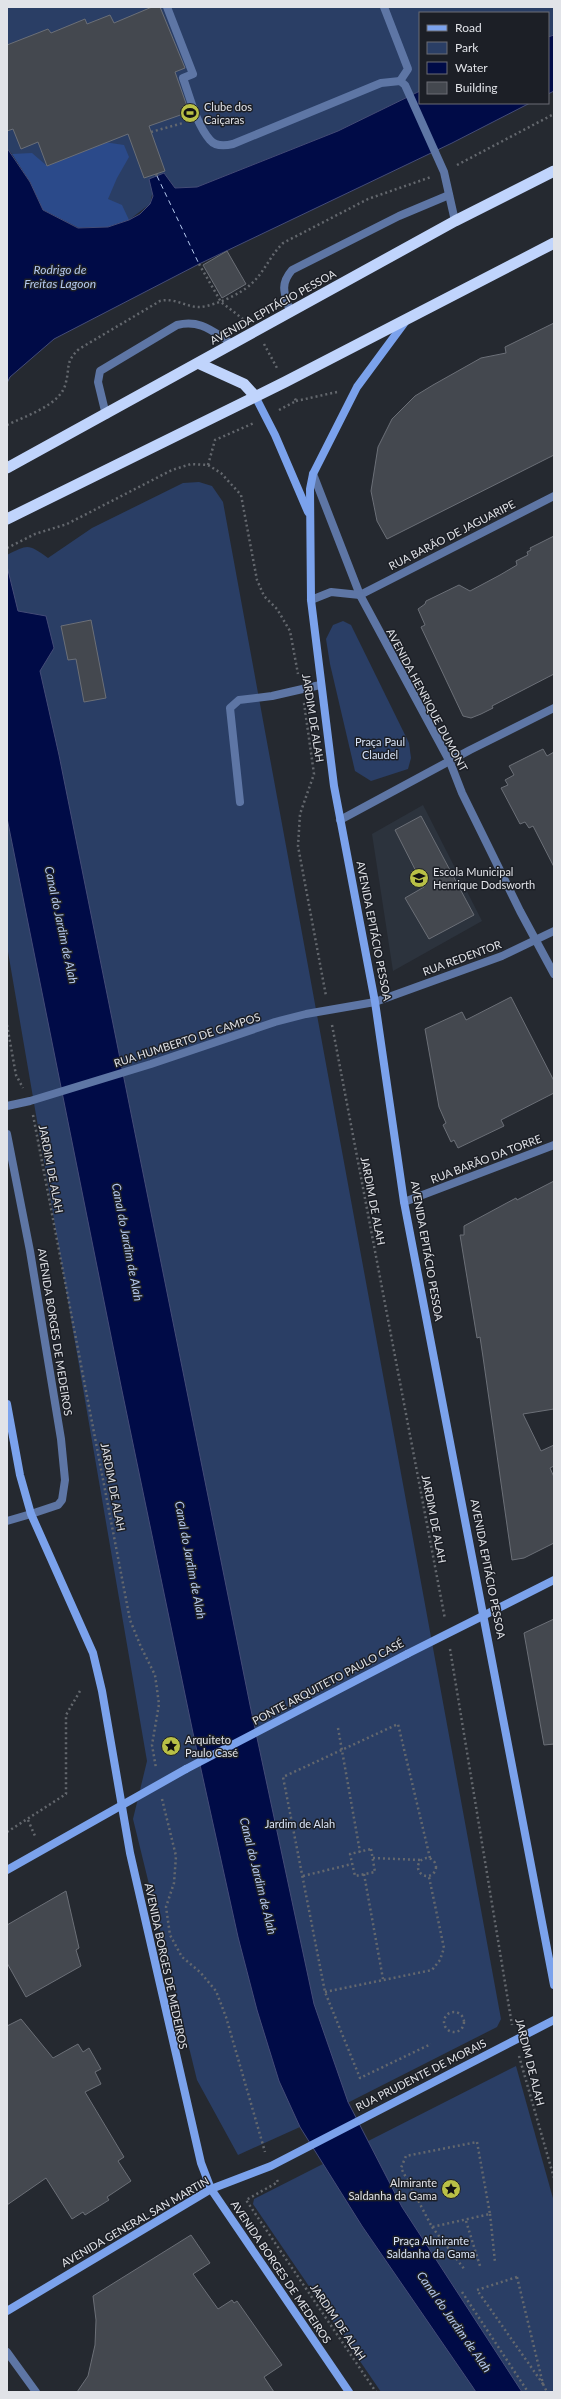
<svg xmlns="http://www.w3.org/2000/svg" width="561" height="2399" font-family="Lato,sans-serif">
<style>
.built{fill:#2c333d}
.green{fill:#2a3e65}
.forest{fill:#2b4a8a}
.water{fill:#000b47;stroke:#444c77}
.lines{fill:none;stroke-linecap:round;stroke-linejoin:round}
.ferry{stroke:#b5c9ee;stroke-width:1;stroke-dasharray:5 4;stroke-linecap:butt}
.building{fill:#44484f;stroke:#6b6f77}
.path{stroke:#64686e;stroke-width:2.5;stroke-dasharray:2 3;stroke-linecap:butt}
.service{stroke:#5e76a5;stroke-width:8}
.minor{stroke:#5e76a5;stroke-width:8}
.tertiary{stroke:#5e76a5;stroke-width:8}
.secondary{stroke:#7ba2ec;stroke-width:8}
.trunk{stroke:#c0d4fc;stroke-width:11}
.secondary-bridge{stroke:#7ba2ec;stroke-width:8}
.labels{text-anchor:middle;stroke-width:3;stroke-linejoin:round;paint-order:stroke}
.poi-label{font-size:11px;fill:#e1e3e8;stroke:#1c1f26;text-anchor:start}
.street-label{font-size:11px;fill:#e1e3e8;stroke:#1c1f26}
.park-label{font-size:11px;fill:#d9e4f7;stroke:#1c1f26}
.water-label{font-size:12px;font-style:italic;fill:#b5c9ee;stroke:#1c1f26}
</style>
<rect width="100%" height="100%" fill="#252930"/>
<polygon class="built" points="423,805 482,921 393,971 372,834"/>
<g class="green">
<polygon points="7,7 554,7 554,35 548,37 548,13 420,13 420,91 338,131 197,187 175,188 164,173 149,179 153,190 150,204 129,220 12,154 7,148"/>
<path d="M199 482 212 486 223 502 501 2019 497 2027 300 2127 238 2155 197 2080 133 1819 147 1761 7 946V555C29 544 28 544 48 558L92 528 183 483Z"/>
<polygon points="343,621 351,625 409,743 411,758 408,769 371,781 355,771 330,664 326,639 333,625"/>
<polygon points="516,2066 554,2202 554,2392 381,2392 253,2204 254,2199"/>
</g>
<polygon class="forest" points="104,142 124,145 129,157 117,178 108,199 122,205 129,220 108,227 79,228 43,210 30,182 12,154 32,153 47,166"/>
<g class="water">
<polygon points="554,35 554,91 548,94 548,37"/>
<polygon points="420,91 420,103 530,103 452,143 199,264 54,339 10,377 7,383 7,148 30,182 43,210 78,228 108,227 129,220 140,214 150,204 153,196 149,179 164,173 175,188 197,187 338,131"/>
<polygon points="7,566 18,611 46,616 54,648 40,671 59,755 250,1705 314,2004 348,2102 402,2207 522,2392 476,2392 472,2386 362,2226 300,2127 279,2081 257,2010 238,1937 193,1733 121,1386 7,818"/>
</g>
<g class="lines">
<polyline class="ferry" points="157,176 199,264"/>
</g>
<g class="building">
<polygon points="152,7 160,7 185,68 175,72 189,112 149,126 165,171 144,178 128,134 47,166 38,142 21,149 13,129 7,131 7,45 48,29 51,33 85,19 87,24 110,15 114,23"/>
<polygon points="227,251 246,284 222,298 203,265"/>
<polygon points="554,323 554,455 387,539 377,521 371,491 378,447 392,419 415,396 433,385 481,358 506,353 505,347"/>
<polygon points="554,536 554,674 492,706 493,708 481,714 471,718 463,716 421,627 425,625 418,609 425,604 426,601 459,585 470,591 500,575 517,565 516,561 528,555 527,552 531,550 530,548"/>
<polygon points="91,620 106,698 84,702 76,659 68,660 61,626"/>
<polygon points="543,749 547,756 554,752 554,867 533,826 529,828 525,822 520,824 501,788 508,785 505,780 514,775 509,766"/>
<polygon points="421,816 474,915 429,939 405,898 424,887 395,830"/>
<polygon points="511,997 554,1081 554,1093 501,1120 504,1126 458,1148 454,1140 451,1142 443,1125 446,1123 439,1107 425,1029 462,1012 466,1020"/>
<polygon points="554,1181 554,1409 523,1414 541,1451 554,1445 554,1466 550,1468 554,1477 554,1543 524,1558 512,1560 483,1357 480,1337 477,1338 460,1235 464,1235 464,1226 516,1198 517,1200"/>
<polygon points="554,1619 554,1744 544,1745 524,1633"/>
<polygon points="66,1891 79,1948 76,1950 81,1966 26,1997 7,1963 7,1925"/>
<polygon points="21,2019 53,2058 78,2044 83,2052 89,2048 101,2069 95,2072 101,2084 85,2092 124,2157 118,2161 131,2181 107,2197 109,2200 85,2215 83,2212 72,2219 46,2178 7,2205 7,2026"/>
<polygon points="191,2235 210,2263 193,2274 218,2309 232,2300 234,2303 237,2301 282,2365 264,2377 274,2392 77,2392 88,2376 95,2345 96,2320 93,2296"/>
</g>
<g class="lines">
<g class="path">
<polyline points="151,132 183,123"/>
<polyline points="457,165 554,114"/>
<polyline points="156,174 157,176"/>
<polyline points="199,264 221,302 243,319"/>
<polyline points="264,344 277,368"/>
<polyline points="296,401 337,392"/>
<polyline points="279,410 296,401 294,396"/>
<path d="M7 425C25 416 62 405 66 382 70 367 65 362 79 349L160 301C175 297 187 308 201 307 216 305 241 294 251 284 264 273 269 257 283 243L368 199 431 177"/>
<polyline points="208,465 215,440 254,423"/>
<polyline points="7,548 35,534 67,524 172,470 191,464 208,465 221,473 241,495 257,580 264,596 277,609 290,631 298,674"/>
<polyline points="304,703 314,774 300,814 298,846 326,996"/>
<polyline points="7,1025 16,1075 23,1088"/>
<polyline points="332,1025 445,1619"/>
<polyline points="33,1115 130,1620 141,1647 155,1675 159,1704 152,1745 156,1768"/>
<polyline points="450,1649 512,2025"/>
<polyline points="338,1728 360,1852"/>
<polyline points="162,1799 176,1856 174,1883 166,1907 170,1935 182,1957 200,1972 216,1991 226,2017 265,2152"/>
<polyline points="28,1820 35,1836"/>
<polyline points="7,1832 66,1794 66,1715 80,1691"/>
<polygon points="371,1849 375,1872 355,1876 350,1854"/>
<circle cx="427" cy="1867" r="9"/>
<polyline points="373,1858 421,1860"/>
<polyline points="430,1858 398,1724 283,1777 325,1992 360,2078 431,2044"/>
<polyline points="364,1874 383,1979"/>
<polyline points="303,1876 352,1864"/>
<polyline points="325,1992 432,1970 440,1960 444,1948 429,1877"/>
<circle cx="454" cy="2022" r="10"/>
<polyline points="519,2056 554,2178"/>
<polygon points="477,2142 490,2214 432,2227 401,2168 406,2156"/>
<polyline points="277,2180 278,2182 246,2200 376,2392"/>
<polyline points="490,2214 495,2262"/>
<polyline points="466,2221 480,2266"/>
<polyline points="432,2227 465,2270"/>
<polygon points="517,2277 543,2384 477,2290"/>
<polyline points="462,2292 528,2392"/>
<polyline points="543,2384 547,2392"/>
</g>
<g class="service">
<path d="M167 7 193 74 183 78C190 97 196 124 210 140 216 147 225 146 233 144L381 83 400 81 405 85 444 172 455 221"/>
<polyline points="384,7 408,69 400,81"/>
<path d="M290 311C285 295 279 285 292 270L399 216 449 195"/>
<path d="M106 415 98 382 100 371 177 325C201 319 213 332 233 344"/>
<polyline points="240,802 230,708 239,700 272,696 320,685"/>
</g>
<g class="minor">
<polyline points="360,595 554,496"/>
<polyline points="340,820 470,750 554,708"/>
<polyline points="7,1106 30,1101 151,1064 275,1022 306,1014 375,1002 502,956 554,931"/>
<polyline points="404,1202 554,1145"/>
<polyline points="7,1521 31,1514"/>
<polyline points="7,2352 36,2392"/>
</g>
<g class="tertiary">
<polyline points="313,474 360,595 450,762 462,793 520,911 554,974"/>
<polyline points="311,600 331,592 360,595"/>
<polyline points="7,1134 30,1251 61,1439 65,1480 62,1500 58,1505 31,1514"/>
</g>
<g class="secondary">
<polyline points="405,322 357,387 313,474 310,489 311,600 334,786 375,1002 404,1202 554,1985"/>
<polyline points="255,396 275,435 308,512"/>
<polyline points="7,1404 20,1475 31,1514 93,1653 102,1691 130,1853 201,2163 211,2189 349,2392"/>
<polyline points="407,1654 554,1580"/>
<polyline points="7,1870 186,1769"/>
<polyline points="7,2311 211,2189 271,2166 554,2020"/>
</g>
<g class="trunk">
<polyline points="200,364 244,384 255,396"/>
<polyline points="7,468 455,221 554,171"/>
<polyline points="7,519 285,382 554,243"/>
</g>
<polyline class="secondary-bridge" points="186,1769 407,1654"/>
</g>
<defs>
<g id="stadium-disc" transform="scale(1)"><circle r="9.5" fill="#b9c046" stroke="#1c1f26"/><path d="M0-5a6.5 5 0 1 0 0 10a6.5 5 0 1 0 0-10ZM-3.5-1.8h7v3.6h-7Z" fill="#111"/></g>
<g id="school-disc" transform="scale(1)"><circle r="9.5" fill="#b9c046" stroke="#1c1f26"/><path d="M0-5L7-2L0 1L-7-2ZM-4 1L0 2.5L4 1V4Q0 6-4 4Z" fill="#111"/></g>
<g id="sight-disc" transform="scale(1)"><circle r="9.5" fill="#b9c046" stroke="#1c1f26"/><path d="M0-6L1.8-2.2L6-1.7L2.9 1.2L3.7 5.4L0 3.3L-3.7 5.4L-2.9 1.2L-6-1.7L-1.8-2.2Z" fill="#111"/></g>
</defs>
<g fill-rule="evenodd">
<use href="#stadium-disc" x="190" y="113"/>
<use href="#school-disc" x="419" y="878"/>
<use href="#sight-disc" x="171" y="1746"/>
<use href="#sight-disc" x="451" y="2189"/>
</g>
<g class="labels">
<g class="poi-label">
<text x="204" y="111">Clube dos<tspan x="204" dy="13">Caiçaras</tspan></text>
<text x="433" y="876">Escola Municipal<tspan x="433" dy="13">Henrique Dodsworth</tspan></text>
<text x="185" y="1744">Arquiteto<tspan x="185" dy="13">Paulo Casé</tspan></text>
<text x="437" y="2187" text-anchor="end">Almirante<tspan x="437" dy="13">Saldanha da Gama</tspan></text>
</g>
<g class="street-label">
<text transform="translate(273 307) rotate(-29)" y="4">AVENIDA EPITÁCIO PESSOA</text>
<text transform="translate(452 535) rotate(-27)" y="4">RUA BARÃO DE JAGUARIPE</text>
<text transform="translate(427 700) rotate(62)" y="4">AVENIDA HENRIQUE DUMONT</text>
<text transform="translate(313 718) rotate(81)" y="4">JARDIM DE ALAH</text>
<text transform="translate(374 931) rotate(79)" y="4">AVENIDA EPITÁCIO PESSOA</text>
<text transform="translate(462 958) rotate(-20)" y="4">RUA REDENTOR</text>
<text transform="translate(187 1040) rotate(-18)" y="4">RUA HUMBERTO DE CAMPOS</text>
<text transform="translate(486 1159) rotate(-21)" y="4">RUA BARÃO DA TORRE</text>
<text transform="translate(51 1169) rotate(79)" y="4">JARDIM DE ALAH</text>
<text transform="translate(373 1201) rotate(79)" y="4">JARDIM DE ALAH</text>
<text transform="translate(427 1251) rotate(80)" y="4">AVENIDA EPITÁCIO PESSOA</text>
<text transform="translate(55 1332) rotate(81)" y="4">AVENIDA BORGES DE MEDEIROS</text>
<text transform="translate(113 1487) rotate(79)" y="4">JARDIM DE ALAH</text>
<text transform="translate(434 1519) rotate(79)" y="4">JARDIM DE ALAH</text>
<text transform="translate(488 1569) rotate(79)" y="4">AVENIDA EPITÁCIO PESSOA</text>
<text transform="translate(328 1682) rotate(-28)" y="4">PONTE ARQUITETO PAULO CASÉ</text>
<text transform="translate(166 1966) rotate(78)" y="4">AVENIDA BORGES DE MEDEIROS</text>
<text transform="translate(530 2062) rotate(76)" y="4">JARDIM DE ALAH</text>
<text transform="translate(421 2075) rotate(-27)" y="4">RUA PRUDENTE DE MORAIS</text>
<text transform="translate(135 2222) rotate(-30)" y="4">AVENIDA GENERAL SAN MARTIN</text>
<text transform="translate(281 2272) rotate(56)" y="4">AVENIDA BORGES DE MEDEIROS</text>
<text transform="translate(338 2322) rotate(56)" y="4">JARDIM DE ALAH</text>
</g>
<g class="park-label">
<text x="380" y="746">Praça Paul<tspan x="380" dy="13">Claudel</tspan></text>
<text x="300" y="1828">Jardim de Alah</text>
<text x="431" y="2245">Praça Almirante<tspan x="431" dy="13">Saldanha da Gama</tspan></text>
</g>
<g class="water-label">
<text x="60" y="274">Rodrigo de<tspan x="60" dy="14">Freitas Lagoon</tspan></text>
<text transform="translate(61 925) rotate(78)" y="4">Canal do Jardim de Alah</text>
<text transform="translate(127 1242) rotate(79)" y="4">Canal do Jardim de Alah</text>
<text transform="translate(190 1560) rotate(79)" y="4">Canal do Jardim de Alah</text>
<text transform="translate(258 1876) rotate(76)" y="4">Canal do Jardim de Alah</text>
<text transform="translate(454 2322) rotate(55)" y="4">Canal do Jardim de Alah</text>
</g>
</g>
<rect width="561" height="2399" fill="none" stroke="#e1e3e8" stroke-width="16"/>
<rect x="419" y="12" width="130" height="92" fill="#1c1f26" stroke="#6b6d74"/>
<rect x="427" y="25" width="20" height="6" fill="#7ba2ec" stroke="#6b6d74"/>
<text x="455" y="32" font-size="12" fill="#e1e3e8">Road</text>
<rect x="427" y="42" width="20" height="12" fill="#2a3e65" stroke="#6b6d74"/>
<text x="455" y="52" font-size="12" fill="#e1e3e8">Park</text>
<rect x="427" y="62" width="20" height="12" fill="#000b47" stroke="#6b6d74"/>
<text x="455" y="72" font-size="12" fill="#e1e3e8">Water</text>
<rect x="427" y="82" width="20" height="12" fill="#44484f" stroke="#6b6d74"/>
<text x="455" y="92" font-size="12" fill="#e1e3e8">Building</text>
</svg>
